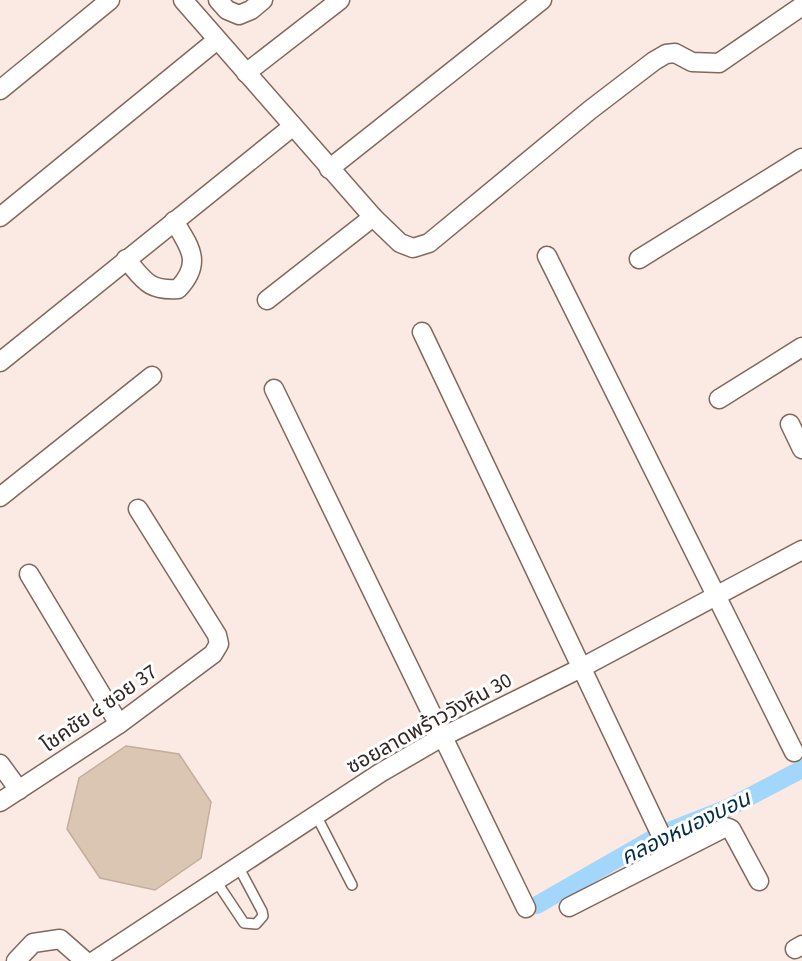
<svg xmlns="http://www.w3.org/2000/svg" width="802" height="961" font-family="'Source Sans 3','Noto Sans Thai',sans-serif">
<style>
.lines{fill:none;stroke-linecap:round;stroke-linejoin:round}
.canal{stroke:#a2d7fb;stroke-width:18}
.building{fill:#dbc6b3;stroke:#c3ae9b;stroke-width:1.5}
.service-casing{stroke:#80685d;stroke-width:12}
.minor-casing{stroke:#80685d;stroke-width:21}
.service{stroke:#fff;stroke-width:9}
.minor{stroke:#fff;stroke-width:18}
.labels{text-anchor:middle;stroke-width:6;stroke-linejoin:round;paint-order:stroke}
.street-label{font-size:21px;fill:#322723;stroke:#fff}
.water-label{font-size:22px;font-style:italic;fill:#012e46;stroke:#fff}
</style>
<rect width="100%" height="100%" fill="#fbeae3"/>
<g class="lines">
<polyline class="canal" points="537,905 659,835 728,808 802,769"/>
</g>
<polygon class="building" points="126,746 179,754 211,802 201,858 155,890 100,878 67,829 79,778"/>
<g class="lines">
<g class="service-casing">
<g id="service">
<polyline points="316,815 352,885"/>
<polyline points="216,881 244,923 256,924 263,916 262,911 238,866"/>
</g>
</g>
<g class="minor-casing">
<g id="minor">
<polyline points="183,0 373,217 400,243 413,248 429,243 590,110 654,61 666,54 675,53 692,62 719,63 802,6"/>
<polyline points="218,0 227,10 239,15 251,10 263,0"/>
<polyline points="246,73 340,0"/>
<polyline points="0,90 110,0"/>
<polyline points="329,169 542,0"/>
<polyline points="0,217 217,40"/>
<polyline points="547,256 794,752"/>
<path d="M126 259C144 280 148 291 178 289 203 263 190 247 174 221"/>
<polyline points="639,259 802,158"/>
<polyline points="267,300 373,217"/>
<polyline points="422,332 670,854"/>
<polyline points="0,362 292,127"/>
<polyline points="274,389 526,908"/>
<polyline points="719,399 802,347"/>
<polyline points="790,424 802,449"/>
<polyline points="0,497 152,376"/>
<polyline points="29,574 119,724"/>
<polyline points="0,764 19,790"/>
<polyline points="0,802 119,724 213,654 219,644 217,635 138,509"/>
<polyline points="569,907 726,827 731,829 759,881"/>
<polyline points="795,949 802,945"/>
<polyline points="16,961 33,943 60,939 85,961"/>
<polyline points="94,961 380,773 442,737 581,668 802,550"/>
</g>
</g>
<use href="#service" class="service"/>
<use href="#minor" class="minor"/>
</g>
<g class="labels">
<g class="street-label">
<text transform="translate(99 708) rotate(-35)" y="7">โชคชัย ๔ ซอย 37</text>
<text transform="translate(429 723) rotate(-29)" y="7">ซอยลาดพร้าววังหิน 30</text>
</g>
<g class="water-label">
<text transform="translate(685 827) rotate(-26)" y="8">คลองหนองบอน</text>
</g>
</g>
</svg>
